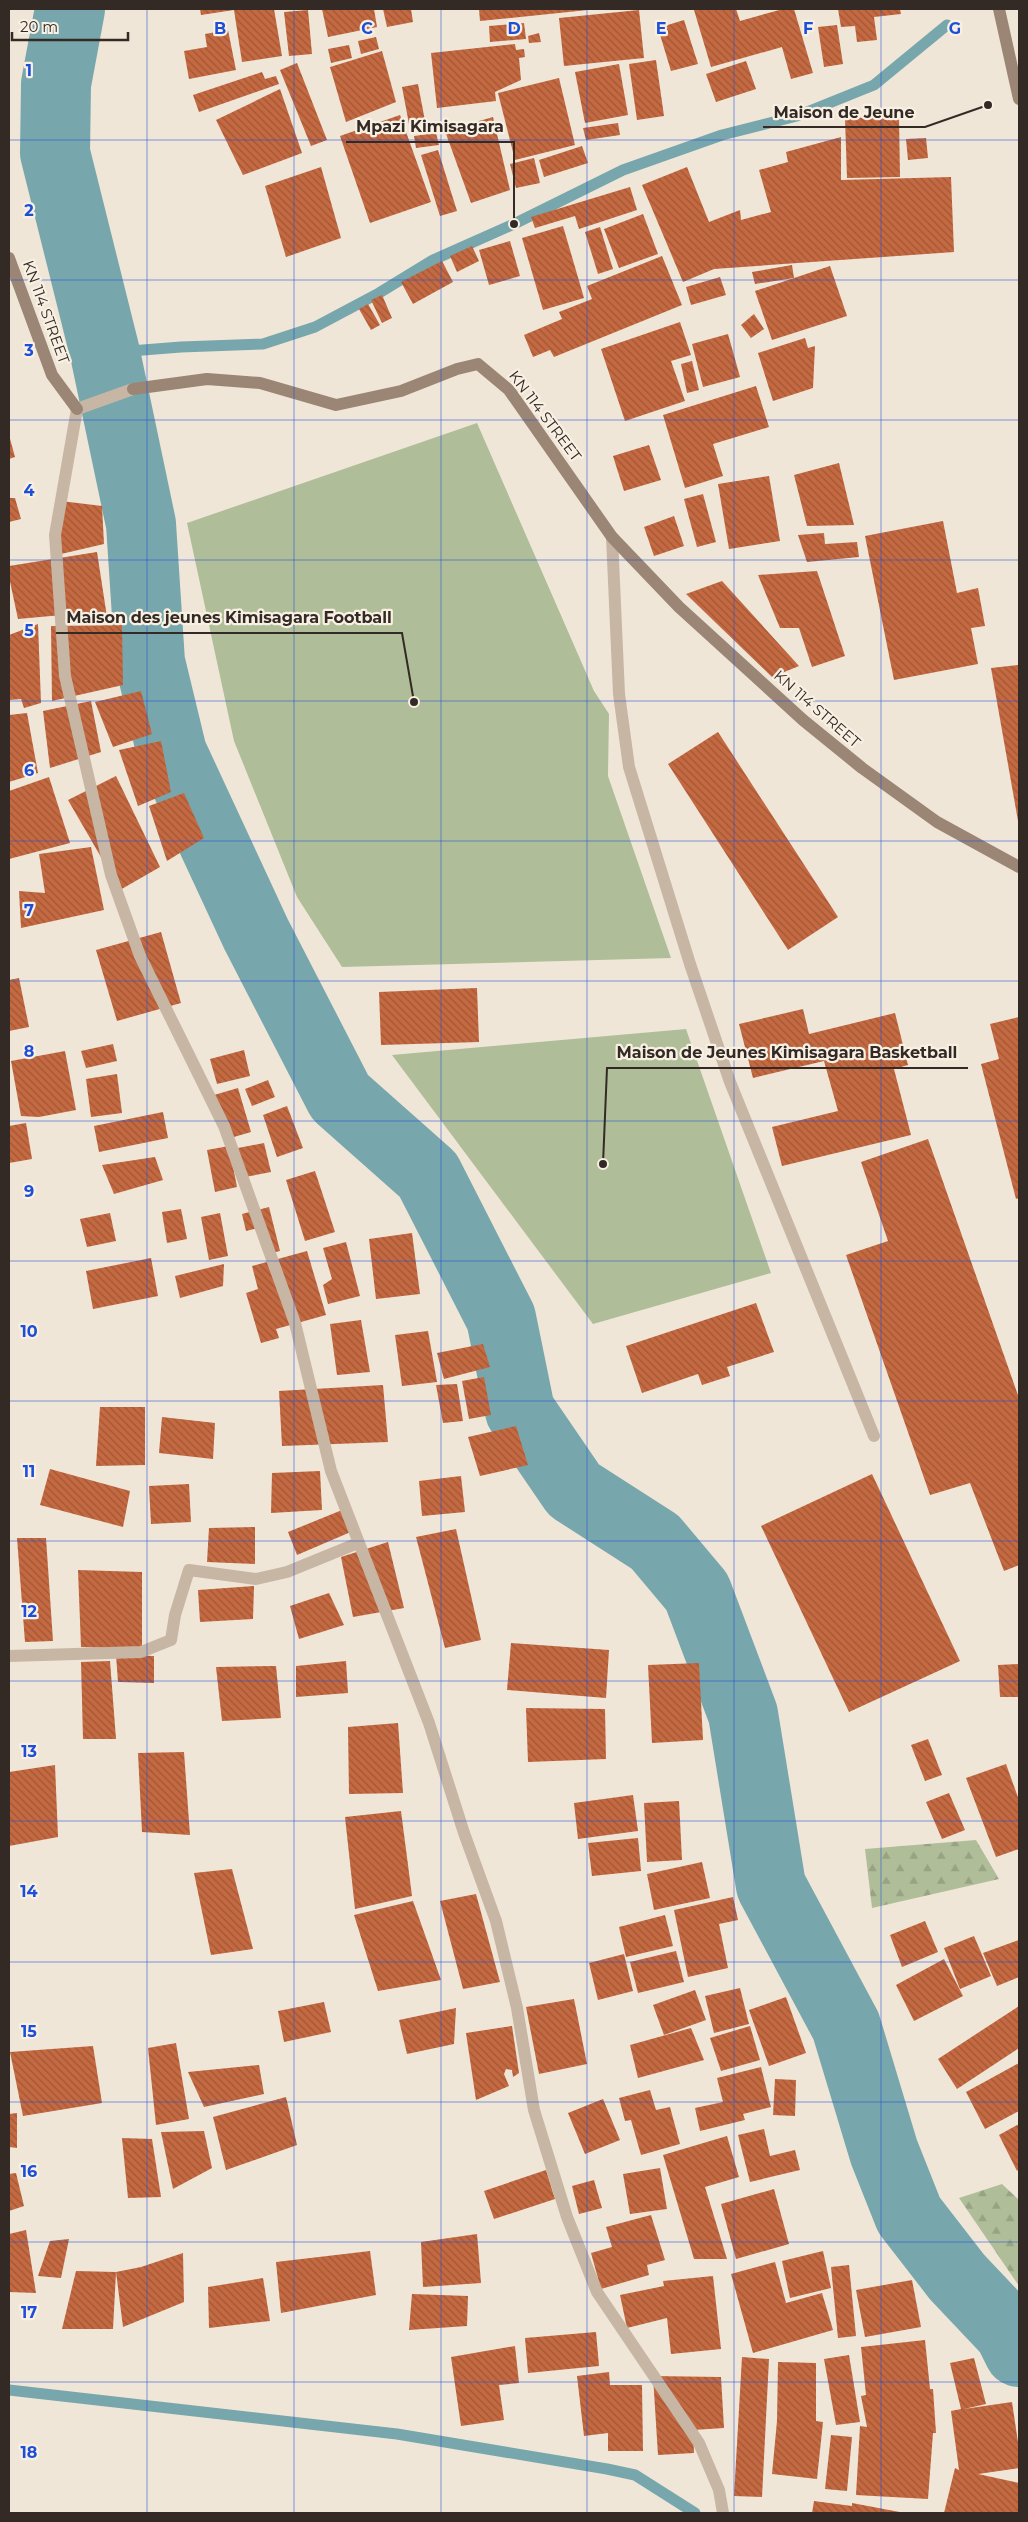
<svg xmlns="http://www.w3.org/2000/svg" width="1028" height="2522" font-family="Montserrat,sans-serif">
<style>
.forest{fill:url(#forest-firs)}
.pitch{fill:#afbe98}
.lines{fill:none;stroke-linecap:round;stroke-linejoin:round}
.stream{stroke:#77a7ac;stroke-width:11}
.river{stroke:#77a7ac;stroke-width:70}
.building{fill:url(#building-back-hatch)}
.lane{stroke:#c8b6a4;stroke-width:12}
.street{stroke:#c8b6a4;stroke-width:12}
.secondary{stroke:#9b8575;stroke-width:12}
.grid{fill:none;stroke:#1d4ed8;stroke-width:1;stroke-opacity:0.55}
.labels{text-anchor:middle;stroke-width:4.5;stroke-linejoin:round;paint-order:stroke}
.street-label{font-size:15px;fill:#332a25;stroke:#f8f0e3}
.grid-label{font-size:16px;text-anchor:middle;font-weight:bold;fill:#1d4ed8;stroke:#f8f0e3;stroke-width:4.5;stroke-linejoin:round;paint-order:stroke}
.leader{fill:none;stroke:#332a25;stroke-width:2}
.callout-dot{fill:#332a25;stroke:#f8f0e3;stroke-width:2}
.callout-label{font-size:16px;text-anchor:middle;font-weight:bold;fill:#332a25;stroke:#f8f0e3;stroke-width:4.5;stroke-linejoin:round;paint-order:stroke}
</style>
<defs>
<pattern id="forest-firs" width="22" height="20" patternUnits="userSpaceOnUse" patternTransform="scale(1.25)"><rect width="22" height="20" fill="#afbe98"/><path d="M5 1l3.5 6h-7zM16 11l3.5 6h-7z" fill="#97a383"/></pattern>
<pattern id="building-back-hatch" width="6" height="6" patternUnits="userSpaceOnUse" patternTransform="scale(1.25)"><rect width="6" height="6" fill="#c46941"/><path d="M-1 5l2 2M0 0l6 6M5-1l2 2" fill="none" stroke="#a05736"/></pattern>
</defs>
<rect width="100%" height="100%" fill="#f0e6d7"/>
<g class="forest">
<polygon points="976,1840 999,1879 872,1908 865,1849"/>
<polygon points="1002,2184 1019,2200 1019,2286 959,2198"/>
</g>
<g class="pitch">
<polygon points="477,423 594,691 609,714 608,776 671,958 342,967 297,897 234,741 187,523"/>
<polygon points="686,1029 771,1273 593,1324 392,1055"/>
</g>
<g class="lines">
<g class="stream">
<polyline points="105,353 181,347 263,344 315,327 379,293 433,260 514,224 623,170 722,135 797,116 874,85 947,25"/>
<polyline points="9,2390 397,2434 607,2469 635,2475 695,2513"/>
</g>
<polyline class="river" points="70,9 56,84 55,153 105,353 141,524 150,662 172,753 256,934 340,1097 428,1175 501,1318 520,1411 574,1490 655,1542 697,1592 743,1714 771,1886 846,2026 884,2152 909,2215 957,2277 1009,2332 1019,2352"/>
</g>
<g class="building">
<polygon points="200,9 274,9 282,56 242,62 234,10 201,15"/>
<polygon points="322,9 374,9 377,27 328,37"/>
<polygon points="383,9 411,9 413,22 387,27"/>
<polygon points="479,9 588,9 588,10 480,21"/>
<polygon points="699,9 736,9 740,21 783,9 794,9 813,73 791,79 782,47 711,67 694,10"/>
<polygon points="838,9 900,9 901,14 874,17 877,40 857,42 855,26 841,27"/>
<polygon points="308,10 312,54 289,56 284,12"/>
<polygon points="639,10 644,58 564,66 559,18"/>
<polygon points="684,20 698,64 671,71 658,28"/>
<polygon points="524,23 526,39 490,42 489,26"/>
<polygon points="837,25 843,64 824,67 818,27"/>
<polygon points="228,30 236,70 189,79 184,51 207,47 205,34"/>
<polygon points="539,33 541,42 529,43 528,36"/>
<polygon points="376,37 379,49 361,54 358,41"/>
<polygon points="515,44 516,50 524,49 525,57 519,58 521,80 495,92 496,101 437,108 431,53"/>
<polygon points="349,45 352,58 331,63 328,49"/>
<polygon points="382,51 396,102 346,122 330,67"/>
<polygon points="656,60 664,116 637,120 629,64"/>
<polygon points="746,61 756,89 716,102 706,74"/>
<polygon points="297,63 327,140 311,146 280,70"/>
<polygon points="619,64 628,115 585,123 575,72"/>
<polygon points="262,72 265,79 276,76 279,84 199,112 193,95"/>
<polygon points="559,78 575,145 515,160 498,93"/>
<polygon points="418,84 425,121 409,124 402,87"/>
<polygon points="280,89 302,153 243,175 216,120"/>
<polygon points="400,115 431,202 370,223 340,136"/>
<polygon points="493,117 510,190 471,203 445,131"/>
<polygon points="899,117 900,177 847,178 845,118"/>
<polygon points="618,123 620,135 586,140 583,128"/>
<polygon points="436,133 439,145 416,148 414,136"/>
<polygon points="841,137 841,180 951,177 954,252 714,269 683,282 642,185 687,167 709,222 740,210 741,220 771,212 759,170 788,162 786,152"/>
<polygon points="926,138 928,158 908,160 906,139"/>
<polygon points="582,146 588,163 544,177 539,160"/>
<polygon points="438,150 457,211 440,216 421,155"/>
<polygon points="534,158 540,183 516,188 510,164"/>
<polygon points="321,167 341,238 286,257 265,186"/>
<polygon points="630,187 637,210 579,229 575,216 535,228 531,217"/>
<polygon points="643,214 658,254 619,268 604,229"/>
<polygon points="563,226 584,298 543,310 522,238"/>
<polygon points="600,227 613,269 598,274 585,232"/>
<polygon points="510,241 520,276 489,285 479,250"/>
<polygon points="472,246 479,261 457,272 450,256"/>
<polygon points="662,256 682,305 554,357 550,350 533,357 524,335 562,319 559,312 592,299 587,286"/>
<polygon points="442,261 453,282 413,304 401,282"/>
<polygon points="792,265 794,278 755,284 752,272"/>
<polygon points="830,266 847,316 772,340 755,291"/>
<polygon points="720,277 726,295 691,305 686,287"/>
<polygon points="382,295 392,318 382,323 371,300"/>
<polygon points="368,304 380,325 371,330 359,309"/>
<polygon points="754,314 764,329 751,338 741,325"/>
<polygon points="680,322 691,355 671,361 685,401 625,421 601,349"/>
<polygon points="728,334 740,377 703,387 692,344"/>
<polygon points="805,338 808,348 815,346 813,388 773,401 758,353"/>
<polygon points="692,361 699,390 687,393 681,364"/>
<polygon points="756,386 769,427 713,444 723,476 685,488 663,415"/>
<polygon points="9,435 15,457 9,459"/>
<polygon points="649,445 661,480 624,491 613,456"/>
<polygon points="839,463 854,525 807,526 794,475"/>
<polygon points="769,476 780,541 729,549 718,484"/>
<polygon points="703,494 716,542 697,547 684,499"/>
<polygon points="9,498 15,498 21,519 9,522"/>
<polygon points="61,501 102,506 104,544 61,554"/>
<polygon points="674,516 684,546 654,556 644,527"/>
<polygon points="943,521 957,593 978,588 985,626 971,628 978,664 894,680 865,536"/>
<polygon points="824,533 825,544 857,542 859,557 807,562 798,535"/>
<polygon points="97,552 107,617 72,621 73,614 18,619 9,577 9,566"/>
<polygon points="817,571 845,656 812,667 799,628 780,628 758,575"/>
<polygon points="722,581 799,666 772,677 686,594"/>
<polygon points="38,624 41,703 24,708 21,699 9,700 9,635"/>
<polygon points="122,625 123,685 52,701 51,626"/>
<polygon points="1019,665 1019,820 1018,821 991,668"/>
<polygon points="141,691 152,734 113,747 95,702"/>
<polygon points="91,701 101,752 50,768 43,711"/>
<polygon points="27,713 38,773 9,782 9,715"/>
<polygon points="718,732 838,917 788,950 668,764"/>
<polygon points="161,741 171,792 138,806 119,750"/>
<polygon points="116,776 160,867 120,890 68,800"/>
<polygon points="49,777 70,843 9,859 9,791"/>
<polygon points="184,793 204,838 167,861 149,806"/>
<polygon points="91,847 104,910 21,928 19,891 45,893 39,854"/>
<polygon points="161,932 181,1003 117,1021 96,950"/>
<polygon points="19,978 29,1027 9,1031 9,980"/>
<polygon points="477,988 479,1042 381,1045 379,992"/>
<polygon points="803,1009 809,1034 895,1013 908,1065 894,1069 911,1135 782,1166 772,1127 838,1111 824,1061 753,1078 739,1024"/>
<polygon points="1019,1017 1019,1198 1016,1199 981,1064 999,1059 990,1024"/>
<polygon points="113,1044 117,1061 86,1068 81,1051"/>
<polygon points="244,1050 250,1076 217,1084 210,1059"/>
<polygon points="65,1051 76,1110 39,1117 21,1116 11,1061"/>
<polygon points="117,1074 122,1113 91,1117 86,1079"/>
<polygon points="268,1080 275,1097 252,1106 245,1089"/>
<polygon points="238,1088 251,1132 227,1139 214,1095"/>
<polygon points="287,1106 303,1148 277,1157 263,1115"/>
<polygon points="163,1112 168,1138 99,1152 94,1126"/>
<polygon points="26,1123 32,1159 9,1163 9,1126"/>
<polygon points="928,1139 1019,1398 1019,1565 1004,1571 970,1483 930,1495 846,1255 888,1241 861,1162"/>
<polygon points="264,1143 271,1172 245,1177 238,1148"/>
<polygon points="229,1146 237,1187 215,1192 207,1150"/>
<polygon points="155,1157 163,1180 114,1194 102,1165"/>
<polygon points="315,1171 335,1232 305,1241 286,1180"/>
<polygon points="269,1207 280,1251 268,1254 262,1227 246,1231 242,1214"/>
<polygon points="181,1209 187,1239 167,1243 162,1212"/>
<polygon points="110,1213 116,1241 87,1247 80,1219"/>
<polygon points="220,1213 228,1256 209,1260 201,1217"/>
<polygon points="412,1233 420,1294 376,1299 369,1239"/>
<polygon points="346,1242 360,1296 328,1304 323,1285 332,1279 323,1248"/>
<polygon points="307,1251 326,1315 276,1329 279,1338 261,1343 246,1293 258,1289 252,1266"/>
<polygon points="151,1258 158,1296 93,1309 86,1271"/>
<polygon points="224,1264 223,1286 180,1298 175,1276"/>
<polygon points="756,1303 774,1352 727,1367 730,1376 702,1385 698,1374 642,1393 626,1346"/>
<polygon points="361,1320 370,1372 337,1375 330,1324"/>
<polygon points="428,1331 437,1382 402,1386 395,1335"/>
<polygon points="483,1344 490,1367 444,1379 437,1353"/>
<polygon points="484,1377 491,1415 469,1419 462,1381"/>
<polygon points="457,1384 463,1421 443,1423 436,1385"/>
<polygon points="383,1385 388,1442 282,1446 279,1391"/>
<polygon points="100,1407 145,1407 145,1465 96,1466"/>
<polygon points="162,1417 215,1423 213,1459 159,1453"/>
<polygon points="516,1426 528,1465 480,1476 468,1437"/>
<polygon points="50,1469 130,1491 123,1527 40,1505"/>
<polygon points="320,1471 322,1510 271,1513 272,1473"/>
<polygon points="872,1474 960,1661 849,1712 761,1526"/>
<polygon points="461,1476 465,1512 422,1516 419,1481"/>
<polygon points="189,1484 191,1522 151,1524 149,1486"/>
<polygon points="347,1508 353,1531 297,1555 288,1532"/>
<polygon points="255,1527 255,1564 207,1562 209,1528"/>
<polygon points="456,1529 481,1640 445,1648 416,1537"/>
<polygon points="17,1538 46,1538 53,1641 25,1642"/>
<polygon points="388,1542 404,1608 353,1617 341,1557"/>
<polygon points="78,1570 142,1572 142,1649 81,1647"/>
<polygon points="254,1586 253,1619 200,1622 198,1590"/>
<polygon points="329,1593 344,1625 299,1639 290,1606"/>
<polygon points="511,1643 609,1650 606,1698 507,1690"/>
<polygon points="116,1655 154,1656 154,1683 118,1682"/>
<polygon points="110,1661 116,1739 83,1739 81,1662"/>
<polygon points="346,1661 348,1693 296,1697 296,1666"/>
<polygon points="699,1663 703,1740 652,1743 648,1665"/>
<polygon points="1019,1664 1019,1697 1000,1697 998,1665"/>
<polygon points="276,1666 281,1718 222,1721 216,1667"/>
<polygon points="526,1708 605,1709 606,1759 528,1762"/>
<polygon points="398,1723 403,1793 349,1794 348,1727"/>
<polygon points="928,1739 942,1775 925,1781 911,1745"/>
<polygon points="184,1752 190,1835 142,1832 138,1753"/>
<polygon points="1006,1764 1019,1800 1019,1849 996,1857 966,1778"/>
<polygon points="55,1765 58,1837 9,1846 9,1772"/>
<polygon points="949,1793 965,1830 942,1839 926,1802"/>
<polygon points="633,1795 638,1831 578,1839 574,1803"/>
<polygon points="679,1801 682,1860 647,1862 644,1803"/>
<polygon points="401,1811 412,1896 355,1909 345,1817"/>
<polygon points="638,1838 641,1871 592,1876 588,1843"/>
<polygon points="702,1862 710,1898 654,1910 647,1874"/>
<polygon points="232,1869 253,1949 211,1955 194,1873"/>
<polygon points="476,1894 500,1982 463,1989 440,1901"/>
<polygon points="733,1897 738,1920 719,1924 728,1968 688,1977 674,1910"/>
<polygon points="413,1901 441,1980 378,1991 354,1915"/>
<polygon points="665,1915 673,1946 626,1957 619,1927"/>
<polygon points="925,1921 938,1952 902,1967 890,1935"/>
<polygon points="974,1936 991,1976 960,1989 944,1948"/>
<polygon points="1019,1940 1019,1977 997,1986 983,1953"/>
<polygon points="676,1951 684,1982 638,1993 630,1962"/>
<polygon points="624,1954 633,1991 598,2000 589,1963"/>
<polygon points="944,1959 963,1996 914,2021 896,1985"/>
<polygon points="740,1988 749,2024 714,2033 705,1996"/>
<polygon points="695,1990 706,2020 664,2035 653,2005"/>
<polygon points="786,1997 806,2053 769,2066 749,2010"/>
<polygon points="574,1999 587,2064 539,2074 526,2007"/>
<polygon points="324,2002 331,2032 284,2042 278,2011"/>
<polygon points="1019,2006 1019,2048 957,2089 938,2059"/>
<polygon points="456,2008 454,2044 407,2054 399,2020"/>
<polygon points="512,2026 519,2073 513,2077 512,2070 506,2069 504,2074 509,2086 476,2100 466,2033"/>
<polygon points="750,2026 760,2060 721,2071 710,2038"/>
<polygon points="691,2028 704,2060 638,2078 630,2045"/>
<polygon points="176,2043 189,2119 156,2125 148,2048"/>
<polygon points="93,2046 102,2103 23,2116 10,2052"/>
<polygon points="1019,2063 1019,2111 985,2129 966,2092"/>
<polygon points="259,2065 264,2094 204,2107 188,2072"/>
<polygon points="761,2067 771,2107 743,2114 745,2120 700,2131 695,2108 723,2102 717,2078"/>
<polygon points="775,2079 796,2080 795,2116 773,2115"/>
<polygon points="650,2090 656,2110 670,2107 680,2144 641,2155 631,2120 625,2121 619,2098"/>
<polygon points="286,2097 297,2145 226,2170 213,2117"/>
<polygon points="603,2099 620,2140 585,2154 568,2113"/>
<polygon points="17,2113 17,2148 9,2147 9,2114"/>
<polygon points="1019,2124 1019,2169 1017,2171 999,2135"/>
<polygon points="764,2129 770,2156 795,2150 800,2170 750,2182 738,2135"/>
<polygon points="204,2131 212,2168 173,2189 161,2132"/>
<polygon points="727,2136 739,2177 705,2187 727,2259 694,2259 663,2155"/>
<polygon points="122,2138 152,2139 161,2197 128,2198"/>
<polygon points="660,2168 667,2209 630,2214 623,2174"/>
<polygon points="546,2170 555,2199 494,2219 484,2191"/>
<polygon points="16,2173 24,2206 9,2211 9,2174"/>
<polygon points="594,2180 602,2208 579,2214 572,2186"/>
<polygon points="774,2189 789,2244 736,2259 721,2204"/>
<polygon points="651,2215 665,2260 647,2265 649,2275 601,2289 591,2253 612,2247 606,2227"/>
<polygon points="26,2230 36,2293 9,2292 9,2234"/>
<polygon points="477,2234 481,2283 423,2287 421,2242"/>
<polygon points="69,2239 61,2278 38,2276 50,2241"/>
<polygon points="370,2251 376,2295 281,2313 276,2262"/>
<polygon points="823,2251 831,2288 790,2298 782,2261"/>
<polygon points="183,2253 184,2302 123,2327 116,2272 141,2267"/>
<polygon points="775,2262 786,2303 822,2293 833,2330 753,2353 731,2274"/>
<polygon points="849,2265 856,2336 838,2338 831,2267"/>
<polygon points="76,2271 116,2272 113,2329 62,2329"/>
<polygon points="713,2276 721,2349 671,2354 667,2318 627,2328 620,2295 664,2286 663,2281"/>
<polygon points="263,2278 270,2321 209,2328 208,2287"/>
<polygon points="912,2280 921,2327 865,2337 856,2290"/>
<polygon points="412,2294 468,2296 467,2326 409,2330"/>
<polygon points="596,2332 599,2366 528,2373 525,2338"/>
<polygon points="925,2340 930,2389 933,2389 936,2433 933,2433 928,2499 856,2495 860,2426 867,2427 861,2396 866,2395 861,2347"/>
<polygon points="515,2346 519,2383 499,2385 504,2420 461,2426 451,2357"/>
<polygon points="849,2355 860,2422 836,2425 824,2359"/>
<polygon points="742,2357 769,2359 762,2497 734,2496"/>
<polygon points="974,2358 986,2404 964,2409 1012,2402 1019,2449 1019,2468 978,2474 1019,2483 1019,2513 944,2513 955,2468 959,2470 951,2411 961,2409 950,2363"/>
<polygon points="778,2362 816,2363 816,2421 823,2422 817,2479 772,2474 777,2421"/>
<polygon points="609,2372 610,2385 642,2385 643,2451 608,2451 608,2433 584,2436 577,2376"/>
<polygon points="653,2376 721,2377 724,2428 693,2430 694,2453 658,2455"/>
<polygon points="831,2435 852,2437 847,2491 825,2489"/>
<polygon points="814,2501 852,2506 852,2503 905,2513 812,2513"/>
</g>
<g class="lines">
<polyline class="lane" points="612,537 619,694 629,767 690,964 730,1082 874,1436"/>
<g class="street">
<polyline points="133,389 77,409 55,535 65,676 111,875 140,956 224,1126 295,1323 331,1471 429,1723 464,1833 496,1921 517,2008 534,2110 567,2217 597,2292 699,2443 719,2490 723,2513"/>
<polyline points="9,1656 141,1652 171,1640 175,1615 189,1570 256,1579 287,1572 358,1543"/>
</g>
<g class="secondary">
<polyline points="999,9 1019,99"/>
<polyline points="9,258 52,375 77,409"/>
<polyline points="133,389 207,379 260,383 336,405 401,391 457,369 478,364 509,390 612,537 679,607 803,720 862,768 937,822 1019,867"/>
</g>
</g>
<path class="grid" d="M147 9V2513M294 9V2513M441 9V2513M587 9V2513M734 9V2513M881 9V2513M9 140H1019M9 280H1019M9 420H1019M9 560H1019M9 701H1019M9 841H1019M9 981H1019M9 1121H1019M9 1261H1019M9 1401H1019M9 1541H1019M9 1681H1019M9 1821H1019M9 1962H1019M9 2102H1019M9 2242H1019M9 2382H1019"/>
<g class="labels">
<g class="street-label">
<text transform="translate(46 312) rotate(70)" y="5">KN 114 STREET</text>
<text transform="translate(545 416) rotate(53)" y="5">KN 114 STREET</text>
<text transform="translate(817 709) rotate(41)" y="5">KN 114 STREET</text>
</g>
</g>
<g class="grid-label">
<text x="220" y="34">B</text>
<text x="367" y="34">C</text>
<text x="514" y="34">D</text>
<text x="661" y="34">E</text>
<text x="808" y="34">F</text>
<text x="955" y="34">G</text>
<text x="29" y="76">1</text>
<text x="29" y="216">2</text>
<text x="29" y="356">3</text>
<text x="29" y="496">4</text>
<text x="29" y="636">5</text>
<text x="29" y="776">6</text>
<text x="29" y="916">7</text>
<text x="29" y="1057">8</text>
<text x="29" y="1197">9</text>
<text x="29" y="1337">10</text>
<text x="29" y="1477">11</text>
<text x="29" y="1617">12</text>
<text x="29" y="1757">13</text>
<text x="29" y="1897">14</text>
<text x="29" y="2037">15</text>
<text x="29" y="2177">16</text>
<text x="29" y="2318">17</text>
<text x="29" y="2458">18</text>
</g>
<path class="leader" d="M988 105L925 127H763M514 224L514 142H346M414 702L402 633H56M603 1164L607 1068H968"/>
<g class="callout-dot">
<circle cx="988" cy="105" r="5"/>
<circle cx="514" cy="224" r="5"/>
<circle cx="414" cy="702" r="5"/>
<circle cx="603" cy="1164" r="5"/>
</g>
<g class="callout-label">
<text x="844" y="118">Maison de Jeune</text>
<text x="430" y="132">Mpazi Kimisagara</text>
<text x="229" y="623">Maison des jeunes Kimisagara Football</text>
<text x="787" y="1058">Maison de Jeunes Kimisagara Basketball</text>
</g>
<rect width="1028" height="2522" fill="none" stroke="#332a25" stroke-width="20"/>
<path d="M12 32v8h116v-8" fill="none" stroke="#332a25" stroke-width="2.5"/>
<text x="20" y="32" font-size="15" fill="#332a25" stroke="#f8f0e3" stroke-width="4" paint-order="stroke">20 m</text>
</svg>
